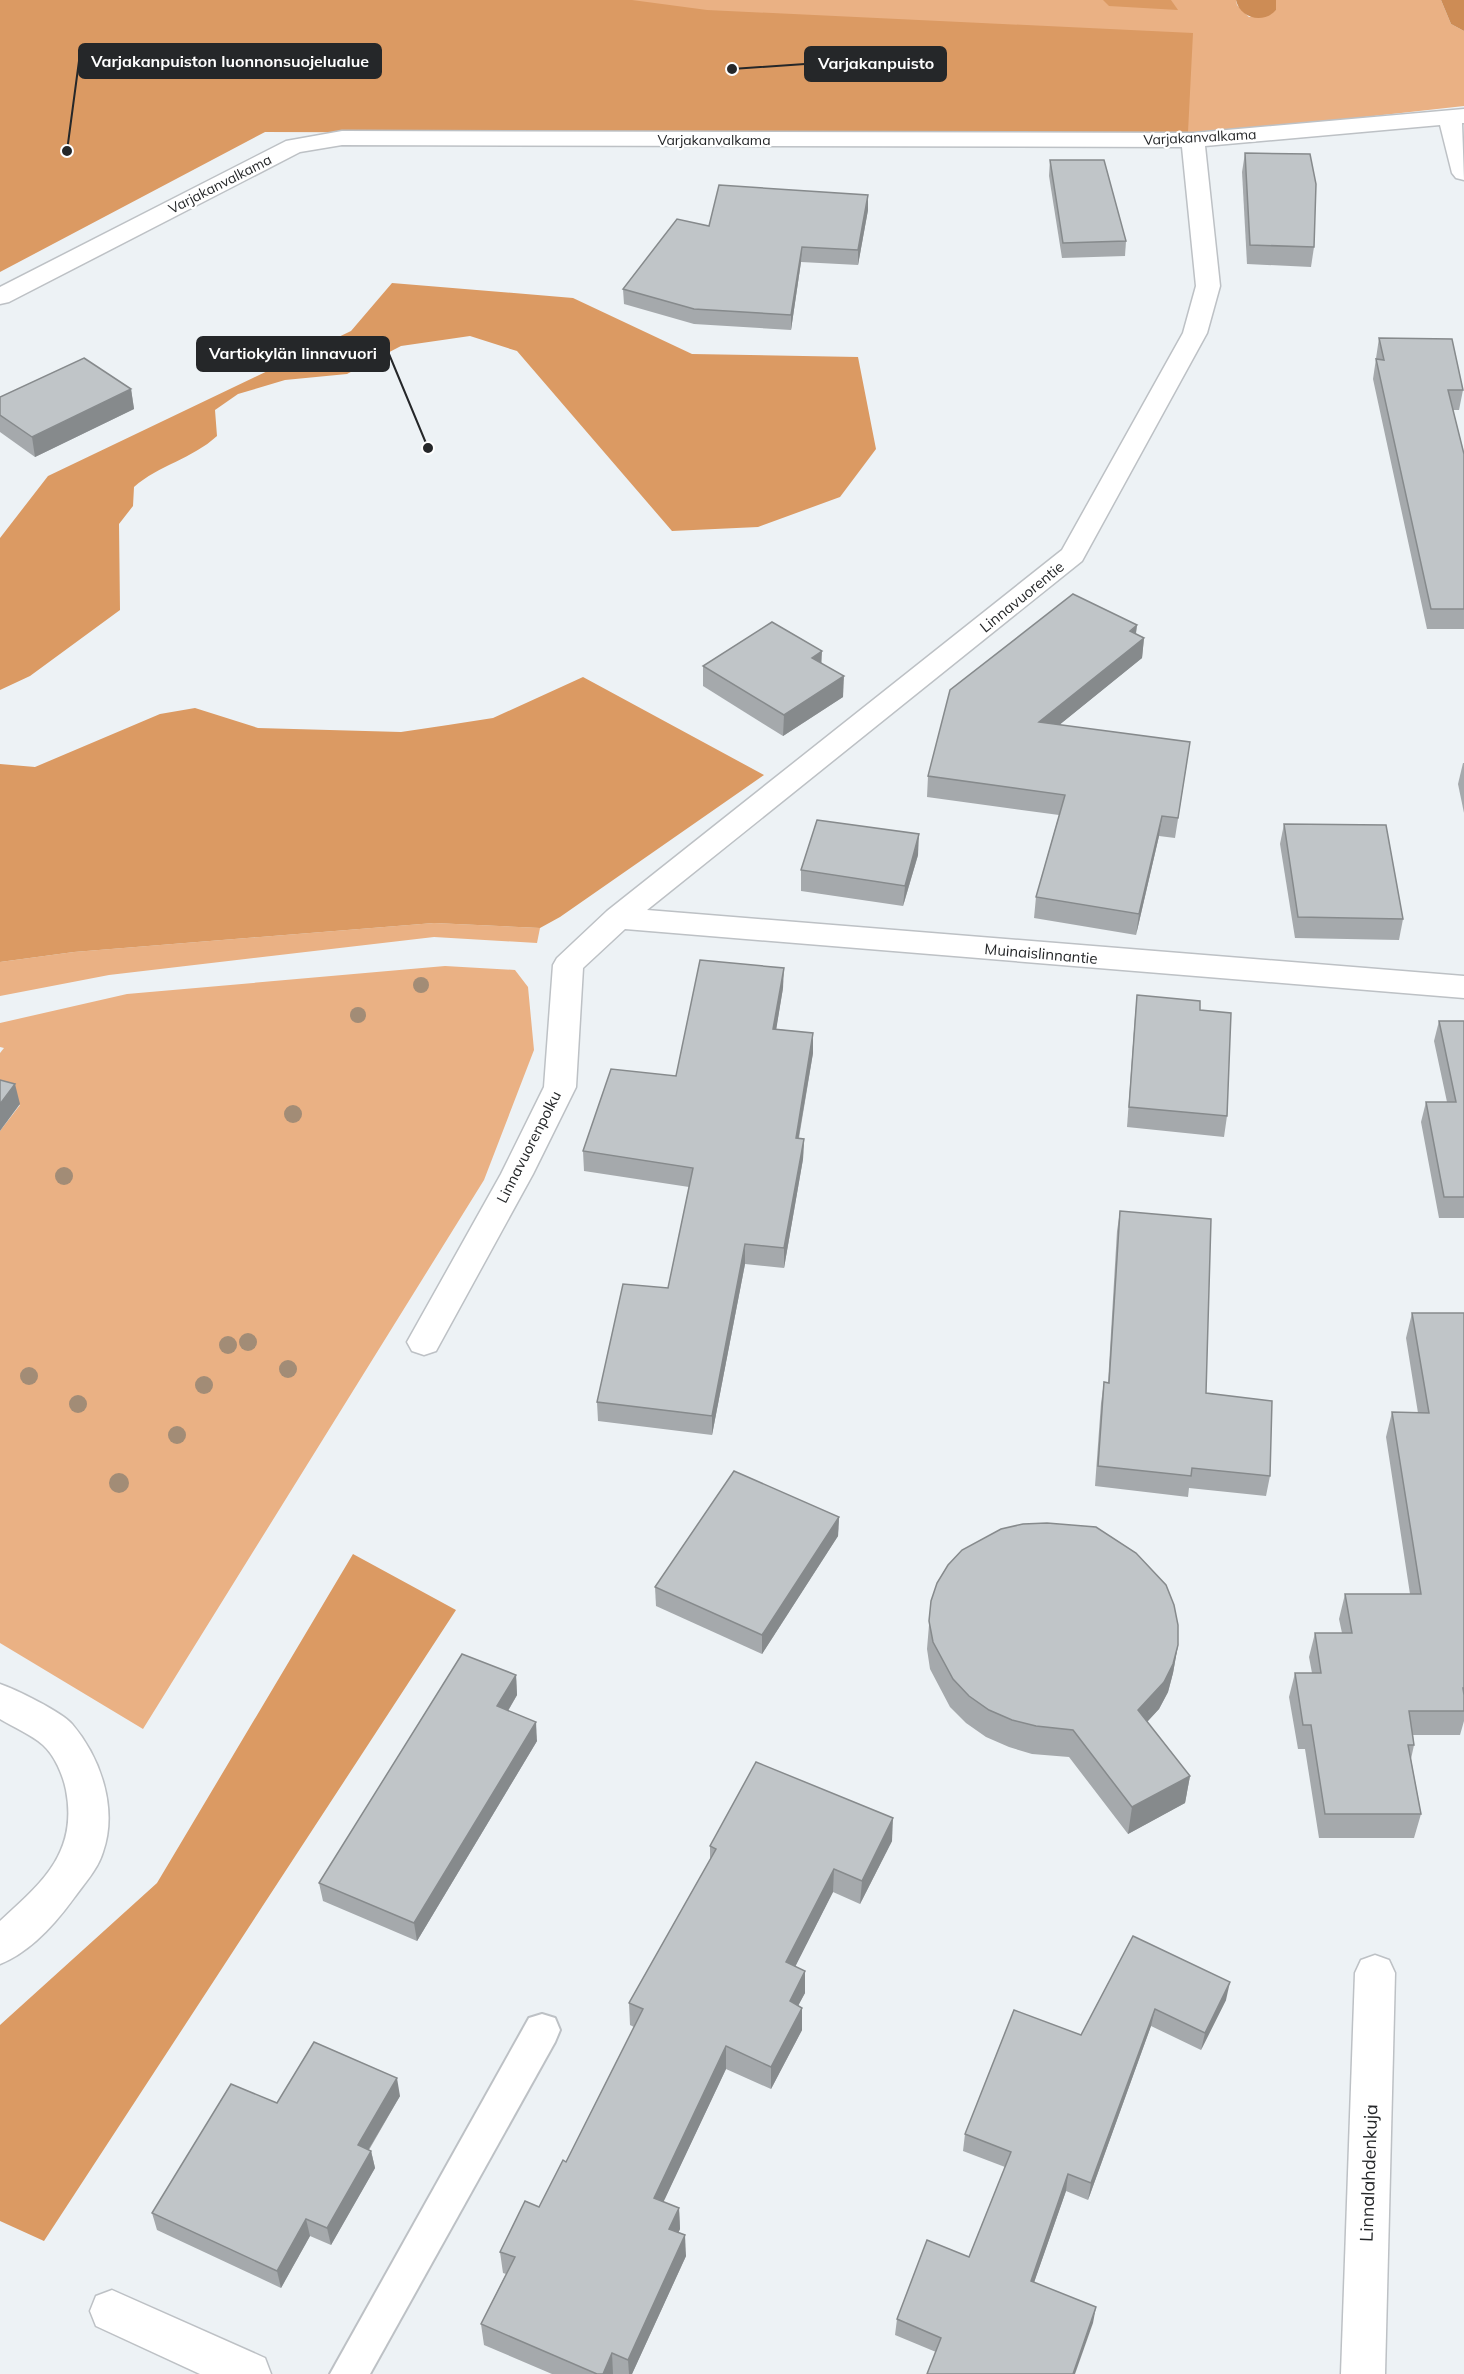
<svg xmlns="http://www.w3.org/2000/svg" width="1464" height="2374" font-family="Mulish,sans-serif">
<style>
.green{fill:#eab184}
.forest{fill:#db9a63}
.water{fill:#cd8c55}
.lines{fill:none;stroke-linecap:round;stroke-linejoin:round}
.lane-casing{stroke:#bdc1c5;stroke-width:4}
.street-casing{stroke:#bdc1c5;stroke-width:3}
.lane{fill:#fff;fill-rule:evenodd}
.street{fill:#fff;fill-rule:evenodd}
.tree{fill:#a28c76}
.wall{fill:#a5a9ac}
.shaded-wall{fill:#868a8c}
.building{fill:#c0c5c8;stroke:#868a8c;stroke-width:1.5}
.labels{text-anchor:middle;stroke-width:4.5;stroke-linejoin:round;paint-order:stroke}
.far-street-label{font-size:14px;fill:#252729;stroke:#fff}
.street-label{font-size:15px;fill:#252729;stroke:#fff}
.near-street-label{font-size:18px;fill:#252729;stroke:#fff}
.leader{fill:none;stroke:#252729;stroke-width:2}
.callout-dot{fill:#252729;stroke:#fff;stroke-width:2}
.callout{fill:#252729;stroke:#252729;stroke-width:2}
.callout-label{font-size:16px;text-anchor:middle;font-weight:bold;fill:#fff}
</style>
<rect width="100%" height="100%" fill="#edf2f5"/>
<g class="green">
<polygon points="0,0 1236,0 1237,5 1249,17 1276,10 1276,0 1441,0 1451,24 1464,31 1464,106 1247,130 1140,135 290,131 152,137"/>
<polygon points="434,923 540,928 537,943 434,937 109,975 0,996 0,962 74,952"/>
<polygon points="445,966 515,970 528,987 534,1050 484,1180 143,1729 0,1643 0,1131 20,1105 0,1099 0,1053 4,1048 0,1047 0,1023 127,994"/>
</g>
<g class="forest">
<polygon points="0,0 632,0 707,10 1193,33 1188,132 1140,135 265,132 0,272"/>
<polygon points="1103,0 1171,0 1178,10 1109,6"/>
<path d="M392 283 573 298 692 354 858 357 876 449 840 497 758 527 672 531 517 351 470 336 401 346 347 374 285 380 238 394 215 410 217 436C192 459 159 465 134 487L133 506 119 524 120 610 30 676 0 690V538L48 476 351 331Z"/>
<polygon points="583,677 764,775 560,917 540,928 434,923 74,952 0,962 0,764 35,767 160,714 195,708 258,728 401,732 448,725 493,718"/>
<polygon points="353,1554 456,1610 44,2241 0,2221 0,2025 157,1883"/>
</g>
<g class="water">
<path d="M1236 0H1276V10C1264 24 1240 19 1236 0Z"/>
<polygon points="1441,0 1464,0 1464,31 1451,24"/>
</g>
<g class="lines">
<g class="lane-casing">
<polygon id="lane" points="542,2014 555,2018 560,2030 555,2042 370,2374 330,2374 529,2018"/>
</g>
<g class="street-casing">
<g id="street">
<polygon points="1464,109 1464,123 1462,123 1464,180 1456,178 1452,173 1440,125 1205,146 1220,286 1207,333 1082,561 647,910 1464,976 1464,998 625,929 583,968 576,1087 533,1174 436,1351 424,1355 412,1351 407,1342 501,1174 544,1087 553,965 557,958 607,911 1062,550 1183,333 1196,286 1182,147 342,145 300,152 9,302 0,304 0,287 286,141 342,131 1193,133"/>
<path d="M0 1684C15 1689 62 1712 72 1724 101 1758 118 1809 103 1852 98 1869 84 1884 74 1898 56 1923 29 1953 0 1964V1921C43 1882 78 1852 66 1790 63 1775 55 1756 43 1745 32 1735 13 1727 0 1719Z"/>
<polygon points="1375,1955 1389,1960 1395,1973 1385,2374 1341,2374 1355,1973 1361,1960"/>
<polygon points="112,2290 265,2358 271,2374 200,2374 96,2326 90,2311 96,2296"/>
</g>
</g>
<use href="#lane" class="lane"/>
<use href="#street" class="street"/>
</g>
<g class="tree">
<circle cx="421" cy="985" r="8"/>
<circle cx="358" cy="1015" r="8"/>
<circle cx="293" cy="1114" r="9"/>
<circle cx="64" cy="1176" r="9"/>
<circle cx="248" cy="1342" r="9"/>
<circle cx="228" cy="1345" r="9"/>
<circle cx="288" cy="1369" r="9"/>
<circle cx="29" cy="1376" r="9"/>
<circle cx="204" cy="1385" r="9"/>
<circle cx="78" cy="1404" r="9"/>
<circle cx="177" cy="1435" r="9"/>
<circle cx="119" cy="1483" r="10"/>
</g>
<g class="wall">
<polygon points="1245,153 1314,247 1311,267 1247,264 1242,172"/>
<polygon points="1050,160 1126,241 1125,256 1062,258 1049,176"/>
<polygon points="868,210 858,265 801,262 791,330 694,324 624,304 623,289 709,226"/>
<polygon points="1379,338 1463,390 1459,410 1453,410 1464,454 1464,629 1427,629 1373,379"/>
<polygon points="131,389 134,409 35,457 0,432 0,397"/>
<polygon points="1137,625 1136,634 1144,638 1142,658 1059,725 1187,762 1175,838 1159,836 1136,935 1034,918 1036,897 1059,815 927,797 928,776"/>
<polygon points="821,664 843,697 783,736 703,686 703,666"/>
<polygon points="1463,763 1464,763 1464,813 1458,784"/>
<polygon points="1284,824 1403,919 1399,940 1295,938 1280,844"/>
<polygon points="918,855 903,906 801,891 801,870"/>
<polygon points="783,988 776,1029 813,1033 813,1053 799,1138 804,1139 803,1159 784,1268 745,1264 712,1435 598,1421 597,1402 668,1288 689,1187 584,1171 583,1151"/>
<polygon points="1137,995 1200,1010 1227,1116 1224,1137 1127,1127 1135,1016"/>
<polygon points="1439,1021 1464,1021 1464,1218 1439,1218 1421,1122 1426,1102 1447,1102 1434,1041"/>
<polygon points="1120,1211 1206,1393 1270,1476 1266,1496 1189,1488 1188,1497 1095,1486 1101,1403 1104,1382 1108,1383 1117,1231"/>
<polygon points="1412,1313 1464,1313 1464,1721 1460,1735 1413,1735 1414,1745 1411,1759 1421,1814 1414,1838 1319,1838 1305,1749 1298,1749 1289,1697 1295,1673 1312,1673 1309,1657 1315,1633 1342,1633 1339,1619 1345,1594 1410,1594 1386,1437 1392,1412 1418,1413 1406,1338"/>
<polygon points="839,1517 838,1536 762,1654 656,1606 655,1587"/>
<polygon points="931,1601 1178,1645 1173,1673 1168,1692 1159,1709 1147,1722 1190,1776 1185,1803 1128,1834 1069,1757 1032,1754 1009,1747 986,1737 966,1723 950,1707 930,1669 927,1649"/>
<polygon points="516,1675 517,1695 508,1711 537,1741 417,1941 323,1901 319,1883"/>
<polygon points="892,1841 860,1904 833,1892 795,1966 805,1971 805,1993 798,2005 802,2008 802,2030 771,2089 726,2069 663,2202 679,2208 680,2229 678,2233 686,2256 632,2374 552,2374 484,2345 481,2324 506,2274 503,2273 500,2252 539,2207 566,2162 634,2027 630,2025 629,2003 710,1860 710,1846"/>
<polygon points="1133,1936 1226,2000 1201,2050 1151,2026 1088,2200 1066,2191 1034,2282 1093,2323 936,2352 895,2335 897,2319 969,2257 1005,2167 963,2151 965,2134 1081,2035"/>
<polygon points="400,2096 369,2150 371,2151 375,2168 331,2245 310,2236 281,2288 157,2230 152,2213 277,2103"/>
</g>
<g class="shaded-wall">
<polygon points="868,195 868,210 858,265 858,250"/>
<polygon points="802,247 801,262 791,330 791,315"/>
<polygon points="131,389 134,409 35,457 32,437"/>
<polygon points="1137,625 1134,645 1144,638 1142,658 1037,743 1039,722"/>
<polygon points="822,651 821,672 812,658"/>
<polygon points="844,676 843,697 783,736 784,715"/>
<polygon points="1162,816 1159,836 1136,935 1139,914"/>
<polygon points="919,834 918,855 903,906 905,886"/>
<polygon points="784,968 783,988 773,1049 773,1029"/>
<polygon points="813,1033 813,1053 795,1158 796,1138"/>
<polygon points="15,1084 20,1104 0,1131 0,1104"/>
<polygon points="804,1139 803,1159 784,1268 784,1248"/>
<polygon points="745,1244 745,1264 712,1435 712,1416"/>
<polygon points="839,1517 838,1536 762,1654 762,1635"/>
<polygon points="1178,1645 1173,1673 1168,1692 1159,1709 1133,1737 1138,1710"/>
<polygon points="516,1675 517,1695 499,1726 497,1706"/>
<polygon points="536,1722 537,1741 417,1941 414,1923"/>
<polygon points="1190,1776 1185,1803 1128,1834 1132,1807"/>
<polygon points="893,1818 892,1841 860,1904 862,1881"/>
<polygon points="834,1869 833,1892 786,1985 786,1962"/>
<polygon points="805,1971 805,1993 789,2023 790,2001"/>
<polygon points="1230,1982 1226,2000 1201,2050 1205,2033"/>
<polygon points="802,2008 802,2030 771,2089 771,2067"/>
<polygon points="1155,2009 1151,2026 1088,2200 1091,2183"/>
<polygon points="726,2046 726,2069 655,2220 654,2198"/>
<polygon points="397,2078 400,2096 361,2162 358,2145"/>
<polygon points="371,2151 375,2168 331,2245 327,2228"/>
<polygon points="1068,2174 1066,2191 1029,2297 1031,2281"/>
<polygon points="679,2208 680,2229 670,2250 669,2229"/>
<polygon points="306,2219 310,2236 281,2288 277,2271"/>
<polygon points="685,2235 686,2256 632,2374 629,2374 628,2360"/>
<polygon points="1096,2307 1093,2323 1075,2374 1073,2374"/>
<polygon points="612,2353 613,2374 603,2374"/>
</g>
<g class="building">
<polygon points="1245,153 1310,154 1316,184 1314,247 1250,245"/>
<polygon points="1050,160 1104,160 1126,241 1063,243"/>
<polygon points="719,185 868,195 858,250 802,247 791,315 694,309 623,289 677,219 709,226"/>
<polygon points="1379,338 1452,339 1463,390 1448,390 1464,454 1464,609 1431,609 1376,359 1384,360"/>
<polygon points="84,358 131,389 32,437 0,415 0,397"/>
<polygon points="1073,594 1137,625 1130,631 1144,638 1039,722 1190,742 1178,818 1162,816 1139,914 1036,897 1065,795 928,776 950,690"/>
<polygon points="772,622 822,651 812,658 844,676 784,715 703,666"/>
<polygon points="817,820 919,834 905,886 801,870"/>
<polygon points="1284,824 1386,825 1403,919 1298,917"/>
<polygon points="700,960 784,968 773,1029 813,1033 796,1138 804,1139 784,1248 745,1244 712,1416 597,1402 623,1284 668,1288 693,1168 583,1151 611,1069 676,1076"/>
<polygon points="1137,995 1200,1001 1200,1010 1231,1013 1227,1116 1129,1107"/>
<polygon points="1439,1021 1464,1021 1464,1197 1444,1197 1426,1102 1456,1102"/>
<polygon points="0,1080 15,1084 0,1104"/>
<polygon points="1120,1211 1211,1219 1206,1393 1272,1401 1270,1476 1192,1468 1191,1476 1098,1466 1104,1382 1109,1383"/>
<polygon points="1412,1313 1464,1313 1464,1688 1463,1688 1464,1695 1464,1711 1409,1711 1414,1745 1408,1745 1421,1814 1325,1814 1311,1725 1303,1725 1295,1673 1321,1673 1315,1633 1352,1633 1345,1594 1421,1594 1392,1412 1429,1413"/>
<polygon points="734,1471 839,1517 762,1635 655,1587"/>
<polygon points="1047,1523 1096,1527 1136,1553 1166,1585 1174,1605 1178,1625 1178,1645 1173,1664 1164,1682 1138,1710 1190,1776 1132,1807 1073,1730 1036,1726 1012,1720 989,1710 969,1696 953,1679 933,1642 929,1621 931,1601 937,1583 948,1565 962,1550 1001,1529 1023,1524"/>
<polygon points="462,1654 516,1675 497,1706 536,1722 414,1923 319,1883"/>
<polygon points="756,1762 893,1818 862,1881 834,1869 786,1962 805,1971 790,2001 802,2008 771,2067 726,2046 654,2198 679,2208 669,2229 685,2235 628,2360 612,2353 603,2374 597,2374 481,2324 515,2257 500,2252 525,2201 539,2207 563,2160 566,2162 643,2009 629,2003 716,1849 710,1846"/>
<polygon points="1133,1936 1230,1982 1205,2033 1155,2009 1091,2183 1068,2174 1031,2281 1096,2307 1073,2374 927,2374 941,2338 897,2319 927,2240 969,2257 1011,2152 965,2134 1014,2010 1081,2035"/>
<polygon points="314,2042 397,2078 358,2145 371,2151 327,2228 306,2219 277,2271 152,2213 231,2084 277,2103"/>
</g>
<g class="labels">
<g class="far-street-label">
<text transform="translate(1200 137) rotate(-3)" y="5">Varjakanvalkama</text>
<text x="714" y="145">Varjakanvalkama</text>
<text transform="translate(220 184) rotate(-27)" y="5">Varjakanvalkama</text>
</g>
<g class="street-label">
<text transform="translate(1022 597) rotate(-39)" y="5">Linnavuorentie</text>
<text transform="translate(1041 954) rotate(5)" y="5">Muinaislinnantie</text>
<text transform="translate(529 1147) rotate(-63)" y="5">Linnavuorenpolku</text>
</g>
<g class="near-street-label">
<text transform="translate(1369 2173) rotate(-88)" y="6">Linnalahdenkuja</text>
</g>
</g>
<path class="leader" d="M67 151L79 61M732 69L805 64M428 448L389 354"/>
<g class="callout-dot">
<circle cx="67" cy="151" r="6"/>
<circle cx="732" cy="69" r="6"/>
<circle cx="428" cy="448" r="6"/>
</g>
<g class="callout">
<rect x="79" y="44" width="302" height="34" rx="6"/>
<rect x="805" y="47" width="141" height="34" rx="6"/>
<rect x="197" y="337" width="192" height="34" rx="6"/>
</g>
<g class="callout-label">
<text x="230" y="67">Varjakanpuiston luonnonsuojelualue</text>
<text x="876" y="69">Varjakanpuisto</text>
<text x="293" y="359">Vartiokylän linnavuori</text>
</g>
</svg>
